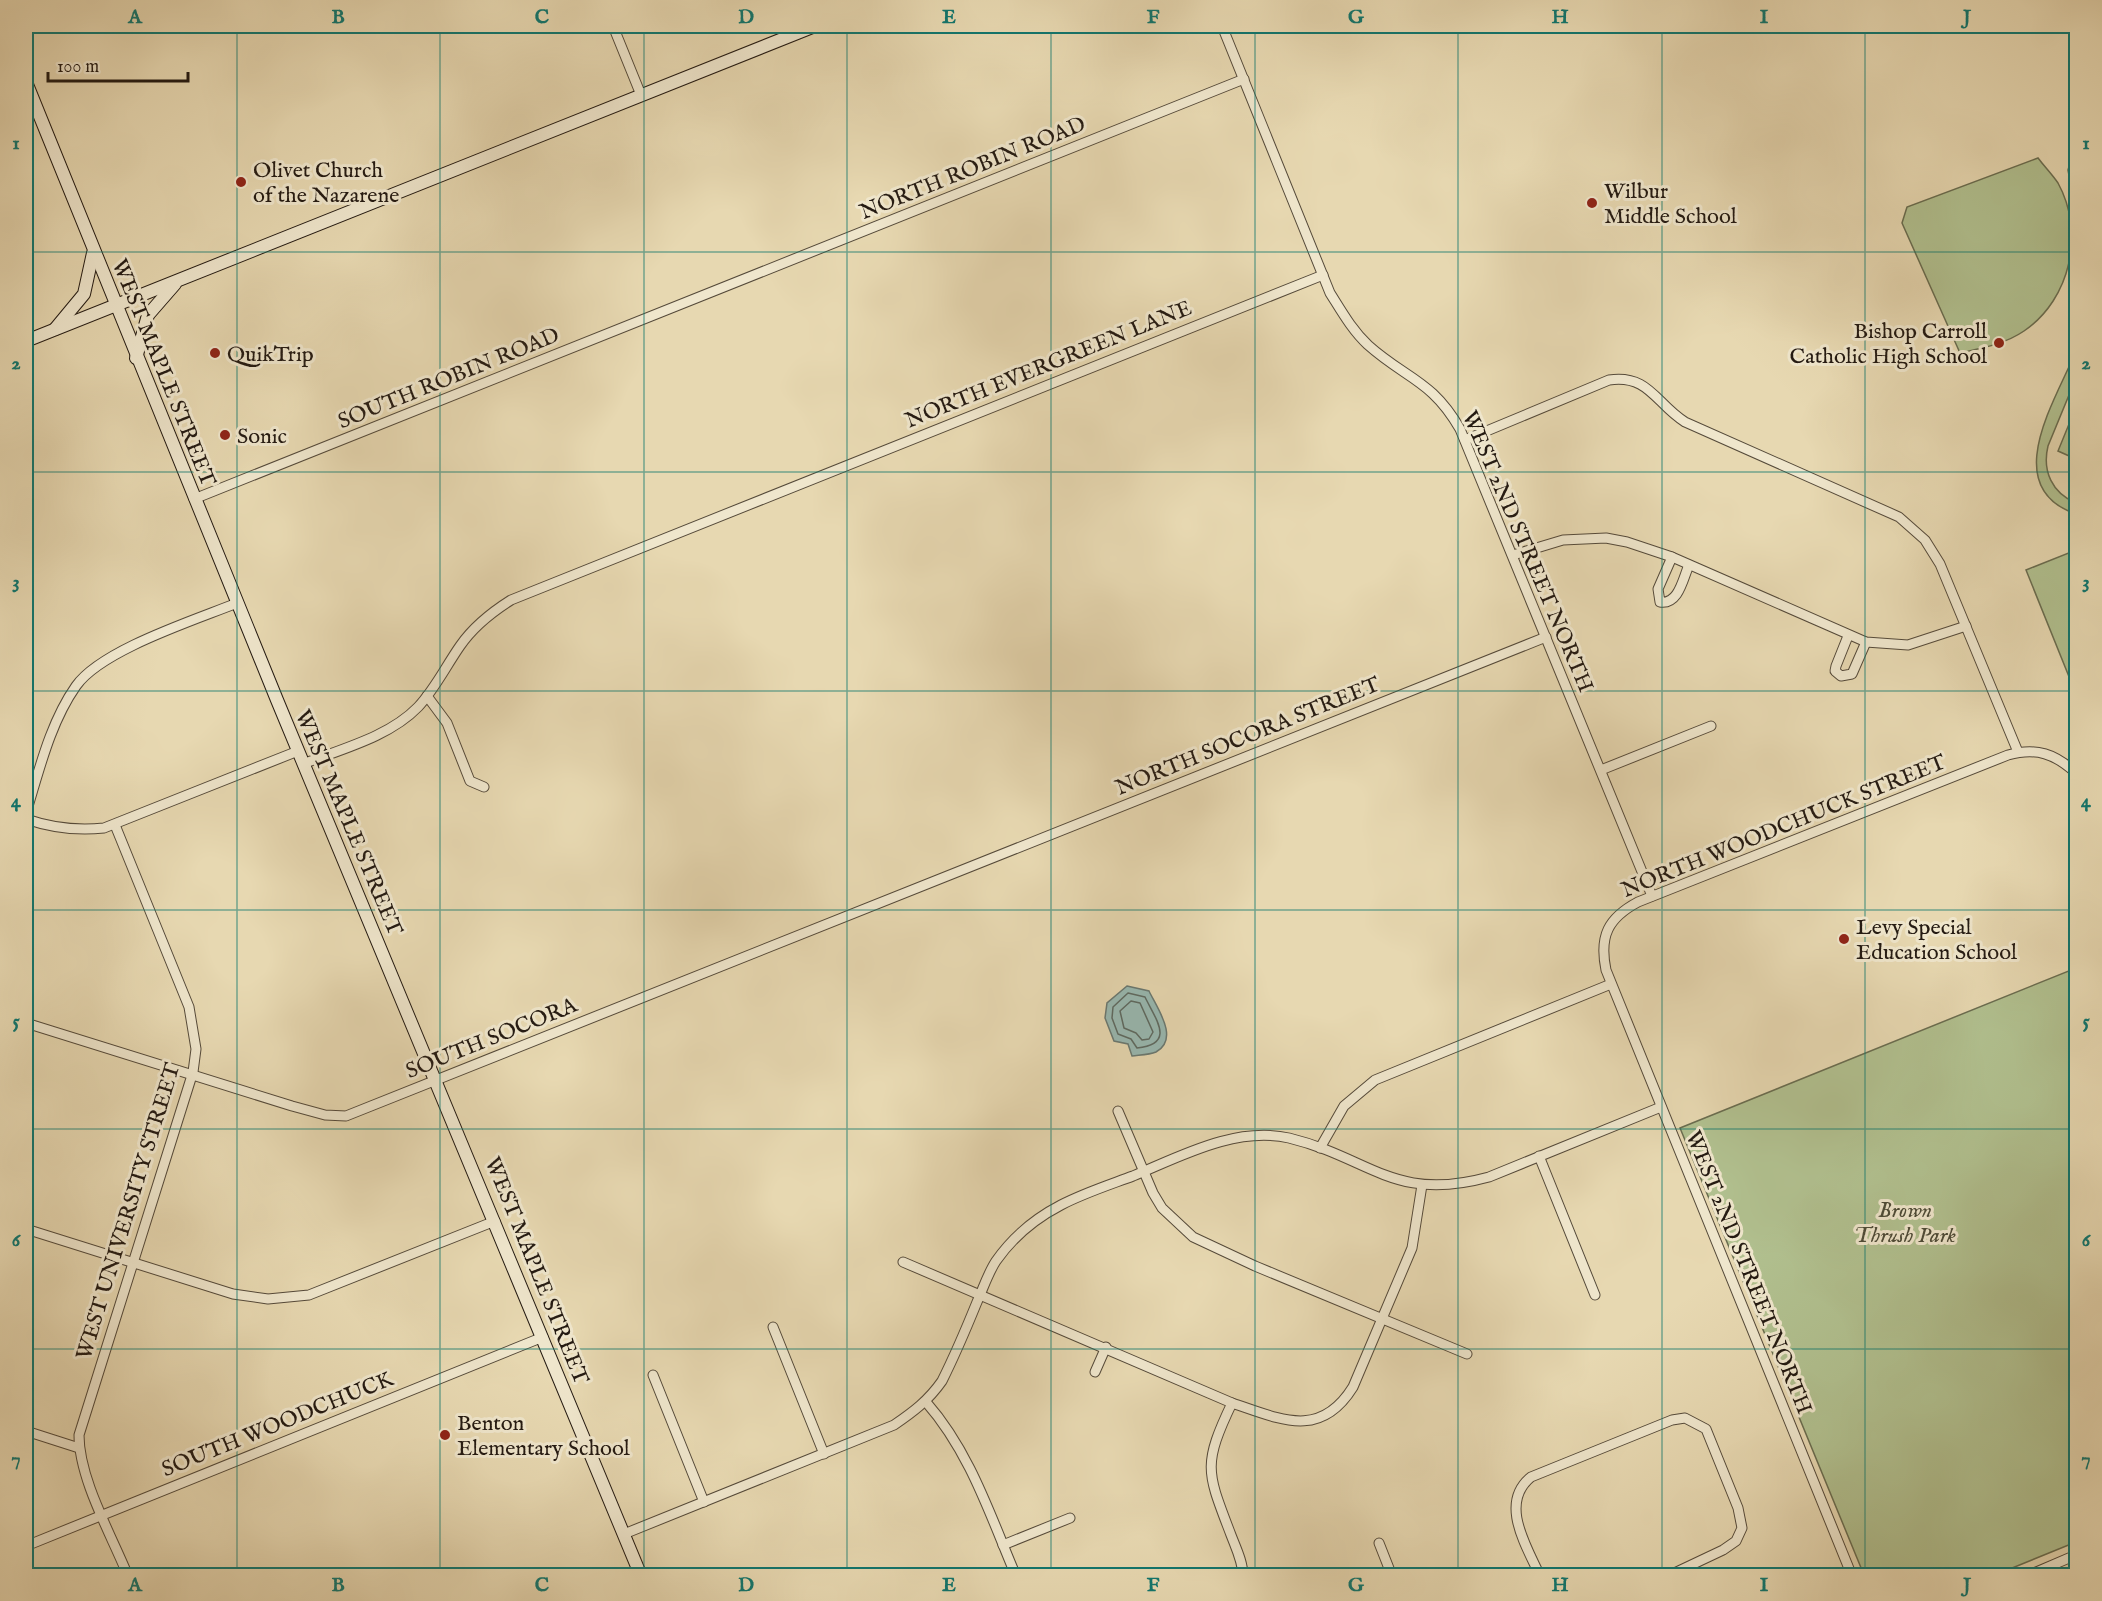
<svg xmlns="http://www.w3.org/2000/svg" width="2102" height="1601" font-family="'IM FELL English',serif">
<style>
.green{fill:#b1c08f;stroke:#6a6d50;stroke-width:1.5}
.water{fill:#98b9b2;stroke:#6a7972;stroke-width:1.5}
.lines{fill:none;stroke-linecap:round;stroke-linejoin:round}
.shore{stroke:#5e6a62;stroke-width:1.5}
.minor-casing{stroke:#554a3a;stroke-width:11}
.secondary-casing{stroke:#241a12;stroke-width:14}
.minor{stroke:#efe6cc;stroke-width:9}
.secondary{stroke:#efe6cc;stroke-width:12}
.grid{fill:none;stroke:#0f766e;stroke-width:1.5;stroke-opacity:0.55}
.poi-dot{fill:#8f2418;stroke:#efe6cc;stroke-width:2}
.labels{text-anchor:middle;stroke-width:6;stroke-linejoin:round;paint-order:stroke}
.street-label{font-size:22px;fill:#241a12;stroke:#efe6cc}
.poi-label{font-size:22px;fill:#241a12;stroke:#efe6cc;text-anchor:start}
.park-label{font-size:22px;font-style:italic;fill:#4e4c38;stroke:#efe6cc}
.neatline{fill:none;stroke:#0f766e;stroke-width:2}
.grid-label{font-size:20px;text-anchor:middle;font-weight:bold;fill:#0f766e}
</style>
<rect width="100%" height="100%" fill="#e7d8b1"/>
<filter id="stains"><feTurbulence type="fractalNoise" baseFrequency=".00333" numOctaves="4"/><feColorMatrix values="0 0 0 0 .2 0 0 0 0 .09 0 0 0 0 .02 0 0 0 .5 -.17"/></filter>
<radialGradient id="worn" r=".72"><stop offset=".6" stop-color="#630" stop-opacity="0"/><stop offset="1" stop-color="#630" stop-opacity=".3"/></radialGradient>
<g class="green">
<polygon points="2076,143 2076,212 2068,170"/>
<path d="M2038 158C2044 166 2052 174 2058 183 2085 232 2071 299 2024 331 2005 344 1982 348 1960 353L1902 223 1907 207Z"/>
<path d="M2076 351V378L2048 446C2042 471 2052 493 2076 503V514C1998 487 2056 400 2076 351Z"/>
<polygon points="2076,407 2076,459 2058,451"/>
<polygon points="2076,550 2076,694 2026,570"/>
<polygon points="2076,968 2076,1542 1995,1575 1864,1575 1680,1128"/>
</g>
<path class="water" d="M1127 986 1149 991C1157 1008 1180 1039 1156 1052 1149 1055 1139 1055 1132 1056L1128 1044 1114 1041 1105 1018 1107 1003Z"/>
<g class="lines">
<g class="shore">
<path d="M1128 993 1145 997C1156 1020 1176 1044 1137 1048L1131 1039 1118 1034 1112 1018 1113 1007Z"/>
<polygon points="1131,1001 1140,1003 1153,1032 1149,1039 1142,1040 1136,1033 1124,1028 1120,1011"/>
</g>
<g class="minor-casing">
<g id="minor">
<polyline points="613,26 641,95"/>
<path d="M1222 26 1330 293C1342 312 1352 330 1368 345 1406 379 1432 380 1460 429L1652 896"/>
<path d="M1465 440 1609 380C1649 374 1656 404 1685 422L1899 517 1925 540 1940 564 2018 752"/>
<polyline points="194,499 1244,79"/>
<polyline points="1513,555 1563,540 1606,538 1627,542 1672,557 1866,642 1908,645 1966,626"/>
<path d="M1672 557 1658 589 1660 602C1679 605 1683 578 1689 565"/>
<polyline points="1848,636 1836,666 1835,671 1841,676 1852,674 1866,642"/>
<polyline points="427,696 447,723 470,781 484,787"/>
<path d="M303 764C341 749 389 737 418 707 435 689 446 666 460 646 473 627 492 612 511 600L1323 275"/>
<polyline points="1601,770 1711,726"/>
<path d="M26 813C39 771 50 723 76 686 101 650 195 620 237 603"/>
<path d="M26 819C52 828 76 831 104 828L298 751"/>
<path d="M115 825 189 1007 196 1049 193 1072 79 1435C79 1479 111 1534 128 1576"/>
<polyline points="26,1023 292,1106 325,1115 346,1116 1546,637"/>
<polyline points="1118,1111 1153,1193 1162,1208 1193,1237 1255,1266 1467,1354"/>
<polyline points="1320,1148 1344,1106 1375,1080 1611,984"/>
<polyline points="1539,1156 1595,1295"/>
<polyline points="26,1229 233,1294 268,1299 309,1295 495,1221"/>
<path d="M903 1262 1232 1403C1280 1419 1320 1440 1353 1387L1412 1248 1422 1185"/>
<polyline points="773,1327 824,1454"/>
<polyline points="1095,1372 1106,1347"/>
<polyline points="653,1375 704,1502"/>
<path d="M926 1402C970 1452 990 1515 1016 1576"/>
<path d="M1232 1403C1202 1466 1207 1472 1231 1535 1236 1548 1243 1562 1243 1576"/>
<polyline points="26,1431 79,1448"/>
<path d="M624 1534 894 1425C913 1412 928 1401 942 1381 955 1355 966 1329 977 1302 983 1289 988 1273 996 1261 1012 1238 1036 1218 1061 1205 1084 1193 1109 1185 1133 1176 1181 1156 1236 1126 1289 1138 1371 1158 1394 1203 1489 1177L1661 1107"/>
<polyline points="1379,1543 1392,1576"/>
<polyline points="1003,1545 1070,1518"/>
<polyline points="26,1546 543,1337"/>
<path d="M1540 1576C1526 1545 1499 1503 1531 1477L1672 1420 1685 1418 1706 1429 1738 1508 1742 1528 1736 1541 1723 1550 1668 1576"/>
<path d="M1852 1576 1606 970C1599 936 1608 918 1638 902L2008 755C2037 747 2055 754 2076 773"/>
<polyline points="2027,1576 2076,1555"/>
</g>
</g>
<g class="secondary-casing">
<g id="secondary">
<polyline points="26,82 277,700 641,1576"/>
<polyline points="55,329 84,294 93,253"/>
<polyline points="26,341 815,26"/>
<polyline points="136,358 148,315 175,284"/>
</g>
</g>
<use href="#minor" class="minor"/>
<use href="#secondary" class="secondary"/>
</g>
<path class="grid" d="M237 26V1576M440 26V1576M644 26V1576M847 26V1576M1051 26V1576M1255 26V1576M1458 26V1576M1662 26V1576M1865 26V1576M26 252H2076M26 472H2076M26 691H2076M26 910H2076M26 1129H2076M26 1349H2076"/>
<g class="poi-dot">
<circle cx="241" cy="182" r="6"/>
<circle cx="1592" cy="203" r="6"/>
<circle cx="1999" cy="343" r="6"/>
<circle cx="215" cy="353" r="6"/>
<circle cx="225" cy="435" r="6"/>
<circle cx="1844" cy="939" r="6"/>
<circle cx="445" cy="1435" r="6"/>
</g>
<g class="labels">
<g class="street-label">
<text transform="translate(972 167) rotate(-22)" y="8">NORTH ROBIN ROAD</text>
<text transform="translate(1048 363) rotate(-22)" y="8">NORTH EVERGREEN LANE</text>
<text transform="translate(165 372) rotate(68)" y="8">WEST MAPLE STREET</text>
<text transform="translate(448 377) rotate(-22)" y="8">SOUTH ROBIN ROAD</text>
<text transform="translate(1529 551) rotate(67)" y="8">WEST 2ND STREET NORTH</text>
<text transform="translate(1247 735) rotate(-22)" y="8">NORTH SOCORA STREET</text>
<text transform="translate(350 822) rotate(67)" y="8">WEST MAPLE STREET</text>
<text transform="translate(1783 825) rotate(-22)" y="8">NORTH WOODCHUCK STREET</text>
<text transform="translate(491 1037) rotate(-22)" y="8">SOUTH SOCORA</text>
<text transform="translate(127 1211) rotate(-73)" y="8">WEST UNIVERSITY STREET</text>
<text transform="translate(538 1270) rotate(68)" y="8">WEST MAPLE STREET</text>
<text transform="translate(1750 1272) rotate(68)" y="8">WEST 2ND STREET NORTH</text>
<text transform="translate(277 1423) rotate(-22)" y="8">SOUTH WOODCHUCK</text>
</g>
<g class="poi-label">
<text x="253" y="177">Olivet Church<tspan x="253" dy="25">of the Nazarene</tspan></text>
<text x="1604" y="198">Wilbur<tspan x="1604" dy="25">Middle School</tspan></text>
<text x="1987" y="338" text-anchor="end">Bishop Carroll<tspan x="1987" dy="25">Catholic High School</tspan></text>
<text x="227" y="361">QuikTrip</text>
<text x="237" y="443">Sonic</text>
<text x="1856" y="934">Levy Special<tspan x="1856" dy="25">Education School</tspan></text>
<text x="457" y="1430">Benton<tspan x="457" dy="25">Elementary School</tspan></text>
</g>
<g class="park-label">
<text x="1905" y="1217">Brown<tspan x="1905" dy="25">Thrush Park</tspan></text>
</g>
</g>
<rect width="2102" height="1601" fill="none" stroke="#e7d8b1" stroke-width="66"/>
<path d="M48 72v9h140v-9" fill="none" stroke="#241a12" stroke-width="3"/>
<text x="57" y="72" font-size="18" fill="#241a12" stroke="#efe6cc" stroke-width="4.5" paint-order="stroke">100 m</text>
<rect x="33" y="33" width="2036" height="1535" class="neatline"/>
<g class="grid-label">
<text x="135" y="23">A</text>
<text x="338" y="23">B</text>
<text x="542" y="23">C</text>
<text x="746" y="23">D</text>
<text x="949" y="23">E</text>
<text x="1153" y="23">F</text>
<text x="1356" y="23">G</text>
<text x="1560" y="23">H</text>
<text x="1764" y="23">I</text>
<text x="1967" y="23">J</text>
<text x="16" y="149">1</text>
<text x="2086" y="149">1</text>
<text x="16" y="369">2</text>
<text x="2086" y="369">2</text>
<text x="16" y="588">3</text>
<text x="2086" y="588">3</text>
<text x="16" y="807">4</text>
<text x="2086" y="807">4</text>
<text x="16" y="1027">5</text>
<text x="2086" y="1027">5</text>
<text x="16" y="1246">6</text>
<text x="2086" y="1246">6</text>
<text x="16" y="1465">7</text>
<text x="2086" y="1465">7</text>
<text x="135" y="1591">A</text>
<text x="338" y="1591">B</text>
<text x="542" y="1591">C</text>
<text x="746" y="1591">D</text>
<text x="949" y="1591">E</text>
<text x="1153" y="1591">F</text>
<text x="1356" y="1591">G</text>
<text x="1560" y="1591">H</text>
<text x="1764" y="1591">I</text>
<text x="1967" y="1591">J</text>
</g>
<rect width="100%" height="100%" filter="url(#stains)"/>
<rect width="100%" height="100%" fill="url(#worn)"/>
</svg>
